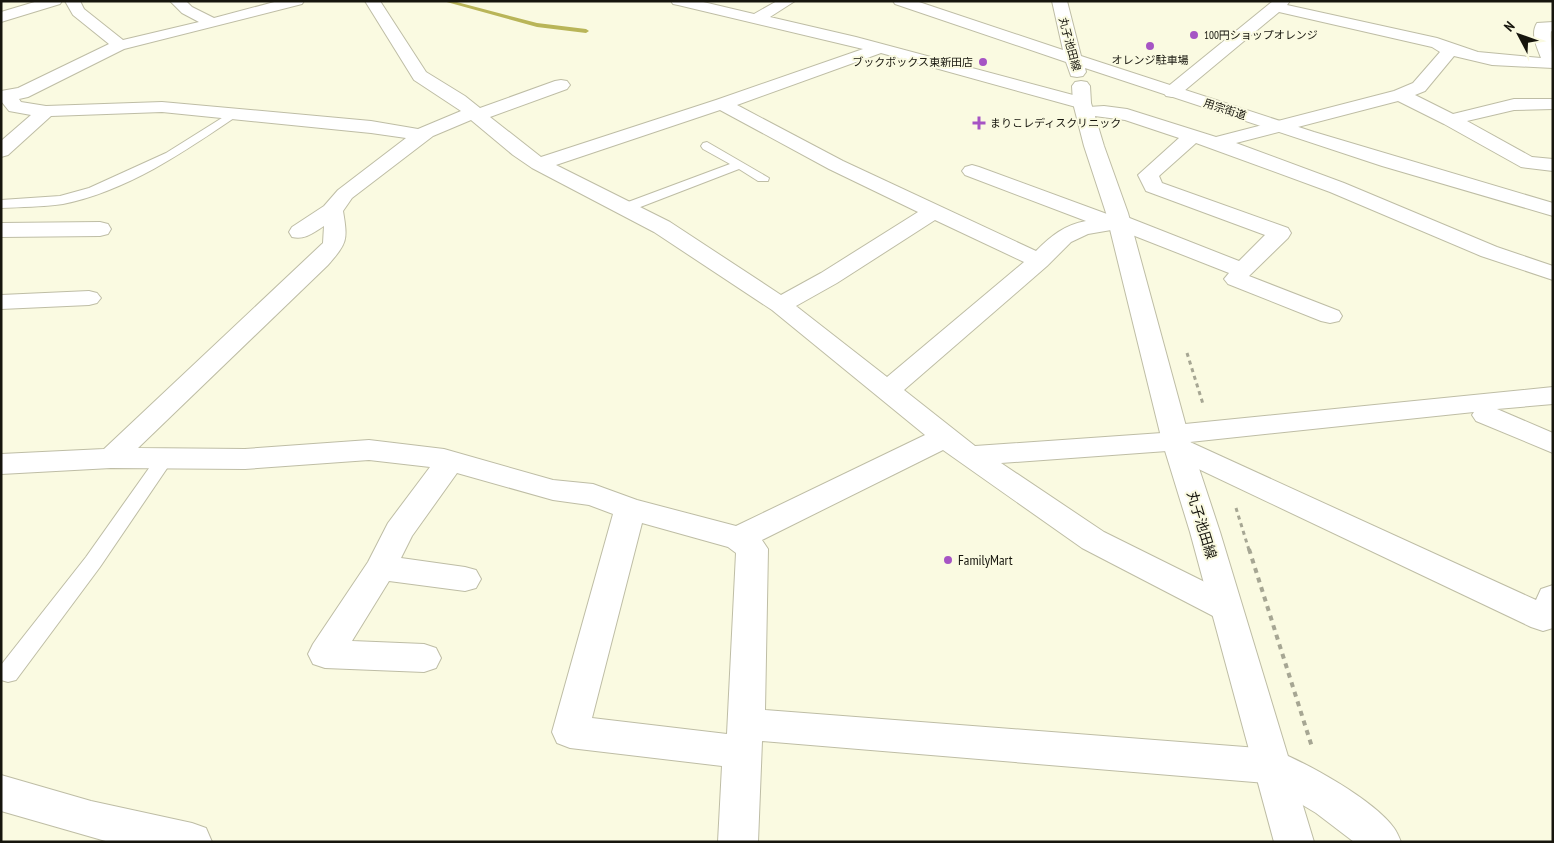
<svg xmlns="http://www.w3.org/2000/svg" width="1554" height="843" font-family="'PT Sans Narrow','Noto Sans JP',sans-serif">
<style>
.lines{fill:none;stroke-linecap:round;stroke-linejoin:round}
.stream{fill:#b9b558;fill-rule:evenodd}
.lane-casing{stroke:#bebda5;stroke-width:2}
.street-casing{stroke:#bebda5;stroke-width:2}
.secondary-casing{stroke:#bebda5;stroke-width:2}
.path-far1{stroke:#a6a693;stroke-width:3;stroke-dasharray:4 4;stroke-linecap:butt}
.path{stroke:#a6a693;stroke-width:4;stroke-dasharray:5 5;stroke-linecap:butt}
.lane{fill:#fff;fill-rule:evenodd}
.street{fill:#fff;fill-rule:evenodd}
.secondary{fill:#fff;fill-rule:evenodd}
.poi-dot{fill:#a654c4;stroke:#fafae1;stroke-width:2}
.labels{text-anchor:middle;stroke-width:4;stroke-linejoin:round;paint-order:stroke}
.far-poi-label{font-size:11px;fill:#16150d;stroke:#fafae1;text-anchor:start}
.far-street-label{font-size:11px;fill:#16150d;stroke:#fafae1}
.street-label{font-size:14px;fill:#16150d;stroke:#fafae1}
.poi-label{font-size:14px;fill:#16150d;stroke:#fafae1;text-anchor:start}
</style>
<rect width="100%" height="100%" fill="#fafae1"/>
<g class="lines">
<polygon class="stream" points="443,1 453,1 537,23 586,29 589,31 586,33 537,27"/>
<g class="lane-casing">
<g id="lane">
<path d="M233 111 237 112 239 114 237 116C184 152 127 191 63 204 43 207 21 207 1 208V200L60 196 89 188 166 153Z"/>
<polygon points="707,142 769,178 768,181 758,181 739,169 630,211 620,211 618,208 620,205 730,164 703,149 701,146 703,143"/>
<polygon points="165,452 171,454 174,458 100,567 16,680 8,682 1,680 1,665 86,557 159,454"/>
</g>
</g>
<g class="street-casing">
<g id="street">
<polygon points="38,1 62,1 60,4 1,22 1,12"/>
<path d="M65 1H80L84 9 123 40 199 22 182 13 170 1H186L192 7 214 18 278 1H304L302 4 124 49 28 97 19 99 21 102 46 106 162 102 371 121 418 129 461 111 414 80 365 1H380L426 72 465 96 480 108 555 81 561 80 567 81 570 85 567 89 490 117 541 157 716 100 863 49 678 5 673 4 671 1H699L754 14 777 1H795L770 17 856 37 1088 99 1091 103 1088 107 1104 106 1127 109 1216 137 1394 91 1413 83 1440 52 1432 47 1279 12 1178 96 1172 97 1166 96 1163 92 1166 88 1273 1H1290L1287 5 1437 38 1478 52 1541 58C1537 47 1530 34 1537 23L1553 22V32L1551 31C1550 43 1553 56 1553 68L1492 65 1454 56 1425 91 1415 95 1453 114 1514 99H1553V109L1514 110 1467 121 1532 157 1553 159V171L1521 167 1444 124 1398 101 1236 143 1344 183 1497 247 1553 266V280L1481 256 1330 192 1196 143 1159 176 1162 183 1288 228 1291 233 1288 238 1249 276 1339 311 1342 316 1339 321 1330 323 1321 321 1228 284 1224 279 1229 273 1117 229 1088 234 1071 242 1047 266 904 390 975 446 1162 433 1165 427 1175 425 1553 387V404L1497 409 1553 433V453L1476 421 1472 415 1474 412 1190 442 1536 600 1541 589 1553 585V628L1543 631 1531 627 1169 455 1167 451 1001 463 1104 532 1237 598 1242 607 1237 616 1225 620 1213 616 1082 548 943 450 762 540 768 549 765 710 1271 749C1304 761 1373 799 1394 828 1397 832 1399 837 1401 842H1354L1316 813 1266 783 762 741 758 842H718L722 766 570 748 557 743 552 732 613 514 589 505 553 500 457 473 412 536 401 558 465 567 476 570 481 579 476 588 465 591 389 581 352 641 424 644 436 648 441 658 436 668 424 672 325 668 313 664 308 654 313 644 368 562 388 523 430 467 369 460 245 469 111 468 1 474V454L104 449 323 243 324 226C313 233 305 240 292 237L289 232 292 227 324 206 338 190 406 138 371 133 162 112 51 116 8 155 1 157V141L31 115 9 111 1 101V91L18 88 109 44 73 15ZM881 53 1076 107H1086L1084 111 1087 115 1125 120 1179 138 1138 175 1146 191 1265 235 1239 261 1127 217 1107 214 979 167 972 165 965 167 962 171 965 175 1086 221C1064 225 1051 236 1036 251L843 161 737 105ZM720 110 829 169 918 212 821 273 781 295 670 222 556 165ZM471 120 513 155 532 168 654 232 772 310 925 435 736 526 637 500 593 484 553 480 444 449 369 440 245 449 138 448 328 265C347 243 348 241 343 211L352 198 433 136ZM935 220 1024 262 887 377 796 306 837 283ZM642 523 728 547 736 553 727 734 592 718Z"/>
<polygon points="100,222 108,224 111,229 108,234 100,236 1,237 1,223"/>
<polygon points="89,291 97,293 101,298 97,303 89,305 1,309 1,295"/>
<polygon points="1,775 91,801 192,823 206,828 212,842 109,842 1,811"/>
</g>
</g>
<g class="secondary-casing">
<g id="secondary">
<polygon points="893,1 916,1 1063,50 1052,1 1067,1 1081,56 1314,132 1553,203 1553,216 1382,166 1085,68 1086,72 1083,76 1077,77 1071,76 1066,62 895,4"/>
<polygon points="1081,81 1087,82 1090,86 1091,103 1104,146 1128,213 1190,441 1220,532 1314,842 1274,842 1190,532 1162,441 1106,213 1084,146 1073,103 1072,86 1075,82"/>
</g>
</g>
<g class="path-far1">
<polyline points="1187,353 1203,404"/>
<polyline points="1236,508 1249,550"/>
</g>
<polyline class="path" points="1249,549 1312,747"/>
<use href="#lane" class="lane"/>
<use href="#street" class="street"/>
<use href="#secondary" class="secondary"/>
</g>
<g class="poi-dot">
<circle cx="1194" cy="35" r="5"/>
<circle cx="1150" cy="46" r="5"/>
<circle cx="983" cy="62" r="5"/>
<path d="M976.5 115.5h5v5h5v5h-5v5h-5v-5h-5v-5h5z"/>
<circle cx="948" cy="560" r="5"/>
</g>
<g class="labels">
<g class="far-poi-label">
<text x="1204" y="39">100円ショップオレンジ</text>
<text x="1150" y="64" text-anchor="middle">オレンジ駐車場</text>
<text x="973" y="66" text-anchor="end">ブックボックス東新田店</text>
<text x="990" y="127">まりこレディスクリニック</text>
</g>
<g class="far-street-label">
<text transform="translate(1070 44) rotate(75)" y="4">丸子池田線</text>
<text transform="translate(1225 109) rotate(18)" y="4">用宗街道</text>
</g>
<g class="street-label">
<text transform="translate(1202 525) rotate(73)" y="5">丸子池田線</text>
</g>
<g class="poi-label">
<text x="958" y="565">FamilyMart</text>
</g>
</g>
<rect width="1554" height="843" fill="none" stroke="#16150d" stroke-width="5"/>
<g transform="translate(1519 35) rotate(311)" stroke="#fafae1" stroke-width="4" paint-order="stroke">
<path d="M0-4L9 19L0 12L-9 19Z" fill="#16150d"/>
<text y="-8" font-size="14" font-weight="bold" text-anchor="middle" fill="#16150d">N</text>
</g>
</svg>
